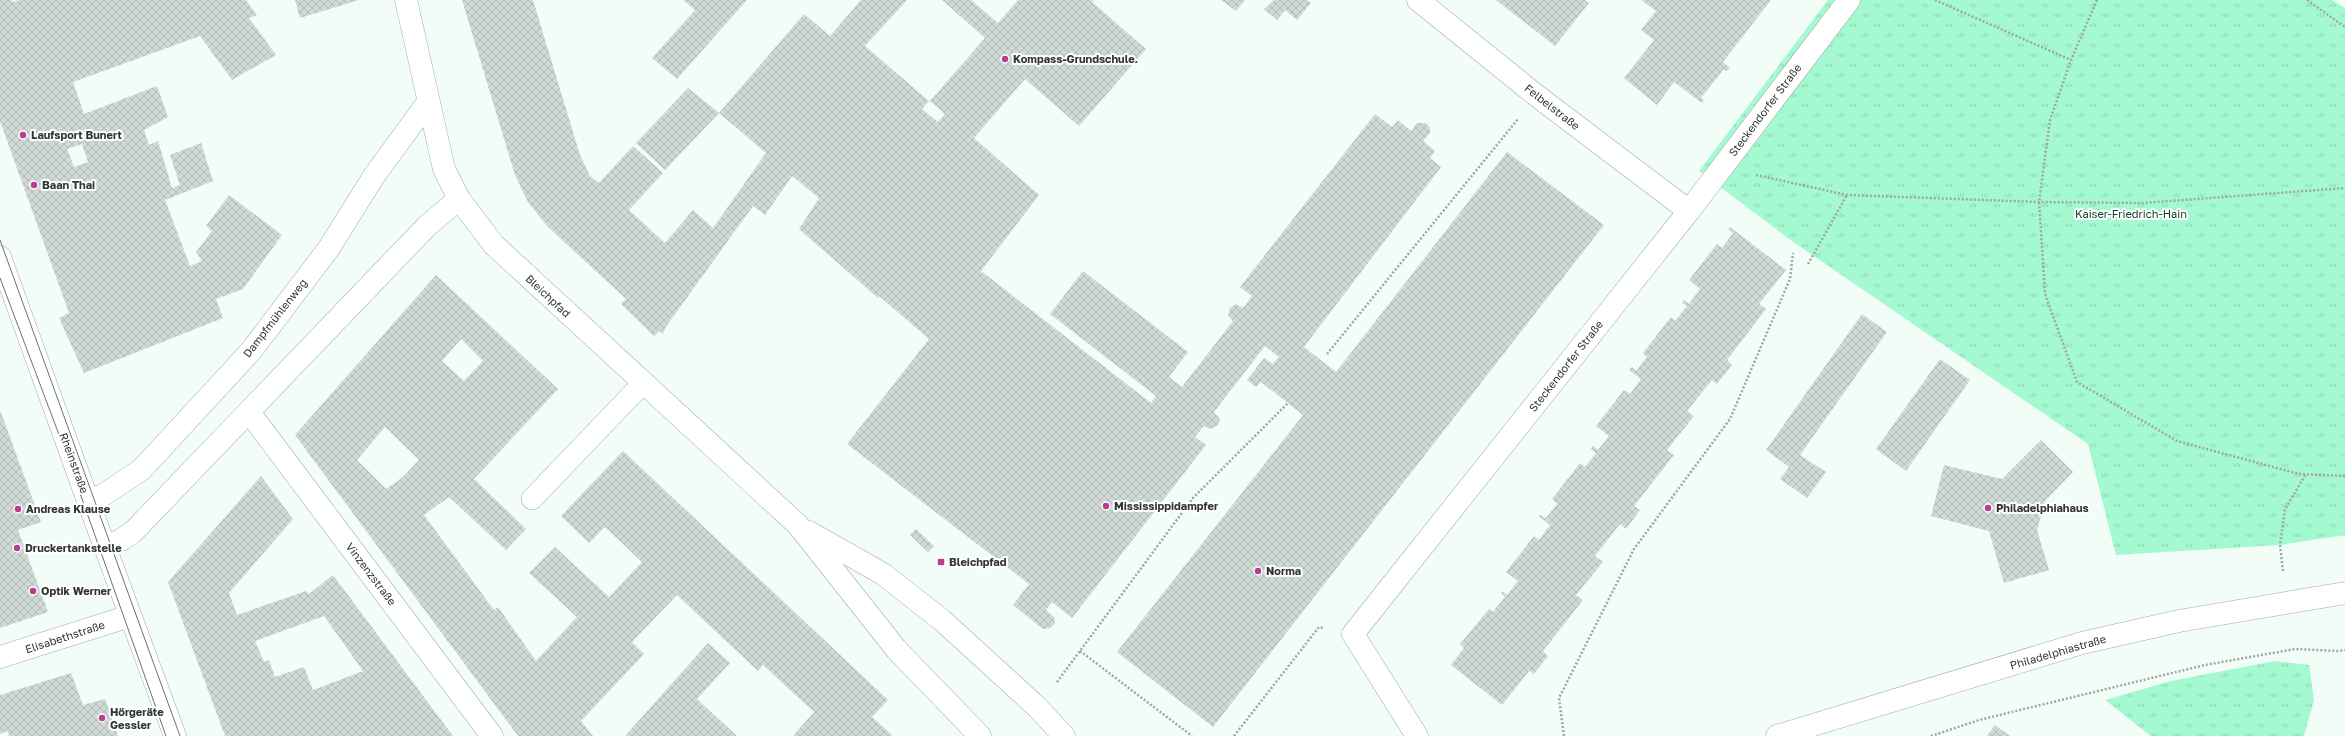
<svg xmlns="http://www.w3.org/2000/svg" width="2345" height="736" font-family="'Golos Text',sans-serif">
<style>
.grass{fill:url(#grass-tufts)}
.building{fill:url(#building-cross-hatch);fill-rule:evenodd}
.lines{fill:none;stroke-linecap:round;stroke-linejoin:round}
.lane-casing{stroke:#9faaa4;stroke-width:22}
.street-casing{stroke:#9faaa4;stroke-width:23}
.secondary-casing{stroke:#9faaa4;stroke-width:23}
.path{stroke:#9fa6a2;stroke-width:2.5;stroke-dasharray:2 2;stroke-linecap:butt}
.lane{stroke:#fff;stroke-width:21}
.street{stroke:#fff;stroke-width:22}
.secondary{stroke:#fff;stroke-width:22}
.tram{stroke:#6b716e;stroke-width:1}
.poi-dot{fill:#b83e91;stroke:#fff;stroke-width:1.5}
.labels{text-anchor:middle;stroke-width:4;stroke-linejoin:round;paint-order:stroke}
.poi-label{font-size:11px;font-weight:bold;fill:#313533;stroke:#fff;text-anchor:start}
.street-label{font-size:11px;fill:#313533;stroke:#fff}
.park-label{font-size:11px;fill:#083c28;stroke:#fff}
</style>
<defs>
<pattern id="grass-tufts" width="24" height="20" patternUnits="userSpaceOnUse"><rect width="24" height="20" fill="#a4f9d0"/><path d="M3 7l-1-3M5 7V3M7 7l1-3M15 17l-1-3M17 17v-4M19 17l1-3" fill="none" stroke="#8ed6b3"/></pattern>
<pattern id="building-cross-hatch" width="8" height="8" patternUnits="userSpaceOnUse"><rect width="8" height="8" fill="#cfdad4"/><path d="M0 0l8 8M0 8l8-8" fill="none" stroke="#b2bcb6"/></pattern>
</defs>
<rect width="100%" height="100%" fill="#f2fdf7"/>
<g class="grass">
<polygon points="1828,0 2332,0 2345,8 2345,535 2280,545 2116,555 2088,444 1792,241 1699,171"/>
<polygon points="2275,661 2309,665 2314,700 2304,736 2151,736 2105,700 2171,681"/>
</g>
<g class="building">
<path d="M0 0H12L13 2 19 0H246L257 15 249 18 276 55 232 80 200 36 73 82 84 114 157 86 168 117 144 130 149 145 158 141 172 188 180 185 170 155 201 143 213 181 165 200 190 266 202 261 196 252 212 231 206 226 229 195 282 235 243 289 216 299 223 318 84 373 59 318 69 313 0 121ZM82 144 88 162 74 167 67 149Z"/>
<polygon points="295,0 359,0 300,18"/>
<polygon points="462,0 533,0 580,155 590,176 599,183 633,146 663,173 629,210 665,243 693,210 713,228 766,153 719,113 804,14 830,36 861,0 907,0 865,46 929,101 922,109 938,122 945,114 930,101 985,38 942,0 971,0 998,23 1018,0 1094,0 1092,2 1146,49 1079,126 1025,79 974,138 1039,195 981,271 1151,403 1156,396 1050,314 1083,271 1188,352 1169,377 1182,387 1233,321 1228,315 1230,308 1236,304 1243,308 1252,296 1240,287 1375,114 1392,127 1398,120 1411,131 1417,123 1426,123 1430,128 1430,133 1423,141 1435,151 1430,158 1441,167 1304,347 1336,372 1507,152 1604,225 1213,727 1117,652 1303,415 1261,382 1256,387 1247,380 1264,358 1273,364 1279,357 1265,346 1214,412 1220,419 1218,425 1210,429 1204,426 1195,437 1206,445 1072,618 1052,602 1046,610 1054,617 1055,623 1050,628 1043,629 1013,605 1029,584 847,444 929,339 879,296 878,298 799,229 819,198 792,176 765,215 753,206 665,328 663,334 659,331 654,336 621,304 626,299 547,226 528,202 515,175"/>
<polygon points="683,0 747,0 677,79 652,58 695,10"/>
<polygon points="1221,0 1245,0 1236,11"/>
<polygon points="1274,0 1307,0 1311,3 1297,20 1285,10 1277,20 1264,9"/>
<polygon points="1496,0 1585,0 1589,3 1555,46"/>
<polygon points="1641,0 1771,0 1723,62 1730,68 1727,71 1724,69 1701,98 1704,100 1702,103 1674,82 1657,105 1624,78 1654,40 1641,30 1656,11"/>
<polygon points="688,88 719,113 665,170 636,143"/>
<polygon points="1730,227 1786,270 1759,304 1766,309 1727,360 1732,365 1717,384 1712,380 1687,411 1694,416 1667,450 1674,455 1634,506 1640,510 1626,529 1620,524 1595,556 1603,562 1576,595 1583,600 1543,651 1548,656 1534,674 1529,671 1502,705 1451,665 1464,648 1460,644 1489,609 1493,612 1505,597 1501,593 1502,591 1507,595 1518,581 1506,572 1534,536 1539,540 1550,525 1539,516 1540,515 1546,518 1557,504 1552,499 1580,463 1585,467 1596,453 1591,449 1593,446 1598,450 1609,436 1596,426 1624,390 1630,394 1641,379 1629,370 1632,367 1636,371 1647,357 1643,353 1671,317 1675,321 1687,306 1682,303 1684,300 1689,304 1700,289 1689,280 1717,244 1722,248 1733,233 1728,229"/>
<path d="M436 275 558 389 474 479 526 529 506 550 449 497 424 515 494 610 498 607 536 661 577 617 529 573 555 547 609 597 642 562 605 527 589 543 561 516 623 451 888 700 872 717 893 736H793L814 712 763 665 758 671 677 595 632 642 644 654 581 721 593 736H518L295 435ZM461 339 483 361 464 381 442 361ZM385 427 419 460 403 477 386 489 357 460Z"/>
<polygon points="1862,314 1887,332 1800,455 1826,472 1807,498 1780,479 1789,467 1766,450"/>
<polygon points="1940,359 1970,380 1906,471 1876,449"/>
<polygon points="0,410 41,522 18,530 48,612 0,628"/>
<polygon points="2041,440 2073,472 2045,501 2037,530 2049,570 2004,583 1989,531 1931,516 1944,465 2002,479"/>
<path d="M261 476 293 519 229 593 237 615 306 591 309 594 333 575 453 736H225L168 582ZM324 616 363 671 313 690 304 667 275 677 269 660 264 662 255 641Z"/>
<polygon points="916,529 934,546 928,552 910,535"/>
<polygon points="708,643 730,663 697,699 737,736 625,736"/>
<polygon points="71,673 83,705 105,699 118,736 9,736 7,731 0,734 0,695"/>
<polygon points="1995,725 2010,736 1987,736"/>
</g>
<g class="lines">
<g class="lane-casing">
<polyline id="lane" points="532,499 643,383"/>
</g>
<g class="street-casing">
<g id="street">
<polyline points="1418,0 1537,96 1689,211"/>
<polyline points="0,257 88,501"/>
<polyline points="249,412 492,736"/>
<polyline points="0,657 130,616"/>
<polyline points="1417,736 1353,634 1689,211 1849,0"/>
</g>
</g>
<g class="secondary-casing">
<g id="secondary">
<polyline points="406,0 444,169 459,199 494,245 798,525 896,649 980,736"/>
<polyline points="809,532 883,574 943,621 1037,707 1064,736"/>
<polyline points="104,546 121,540 133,532 427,226 459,199"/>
<polyline points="175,736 88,501 103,495 141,470 251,351 329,248 374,176 428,102"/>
<polyline points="1777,736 2082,643 2179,621 2345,593"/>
</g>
</g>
<g class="path">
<polyline points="1935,0 2071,60"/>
<polyline points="2097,0 2071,60 2050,120 2039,202 2045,294 2077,382 2177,441 2299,474 2345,476"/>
<polyline points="2307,0 2345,27"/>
<polyline points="1756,175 1847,195 2039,202 2143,203 2345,188"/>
<polyline points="1808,264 1847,195"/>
<polyline points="1327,354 1518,119"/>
<polyline points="2283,571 2280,545 2285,509 2306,474"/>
<polyline points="1080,651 1192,736"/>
<polyline points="1057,682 1193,498 1288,403"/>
<polyline points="1234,736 1319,627 1323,628"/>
<polyline points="1564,736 1559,698 1634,549 1730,419 1790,279 1793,253"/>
<polyline points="1931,736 1979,720 2205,665 2295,649 2338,651 2345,650"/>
</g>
<use href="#lane" class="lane"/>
<use href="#street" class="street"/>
<use href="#secondary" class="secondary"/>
<g class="tram">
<polyline points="0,240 180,736"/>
<polyline points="0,278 64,448 166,736"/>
</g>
</g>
<g class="poi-dot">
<circle cx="1005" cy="59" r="4"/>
<circle cx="23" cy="135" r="4"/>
<circle cx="34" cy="185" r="4"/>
<circle cx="1106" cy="506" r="4"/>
<circle cx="1988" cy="508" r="4"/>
<circle cx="18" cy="509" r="4"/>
<circle cx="17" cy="548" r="4"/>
<rect x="937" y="558" width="8" height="8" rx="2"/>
<circle cx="1258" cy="571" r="4"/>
<circle cx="33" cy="591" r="4"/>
<circle cx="102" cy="718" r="4"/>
</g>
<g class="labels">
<g class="poi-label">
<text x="1013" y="63">Kompass-Grundschule.</text>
<text x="31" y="139">Laufsport Bunert</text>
<text x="42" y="189">Baan Thai</text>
<text x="1114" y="510">Mississippidampfer</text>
<text x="1996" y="512">Philadelphiahaus</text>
<text x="26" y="513">Andreas Klause</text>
<text x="25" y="552">Druckertankstelle</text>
<text x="949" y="566">Bleichpfad</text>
<text x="1266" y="575">Norma</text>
<text x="41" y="595">Optik Werner</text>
<text x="110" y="716">Hörgeräte<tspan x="110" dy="13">Gessler</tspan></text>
</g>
<g class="street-label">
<text transform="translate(1552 107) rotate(38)" y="4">Felbelstraße</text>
<text transform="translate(1765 110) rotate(-53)" y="4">Steckendorfer Straße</text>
<text transform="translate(548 296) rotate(43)" y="4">Bleichpfad</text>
<text transform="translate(275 318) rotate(-52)" y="4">Dampfmühlenweg</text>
<text transform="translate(1566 366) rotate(-52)" y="4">Steckendorfer Straße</text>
<text transform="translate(74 463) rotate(70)" y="4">Rheinstraße</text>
<text transform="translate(371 574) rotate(53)" y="4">Vinzenzstraße</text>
<text transform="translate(65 637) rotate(-18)" y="4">Elisabethstraße</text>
<text transform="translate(2058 652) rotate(-16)" y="4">Philadelphiastraße</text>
</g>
<g class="park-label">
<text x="2131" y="218">Kaiser-Friedrich-Hain</text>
</g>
</g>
</svg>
